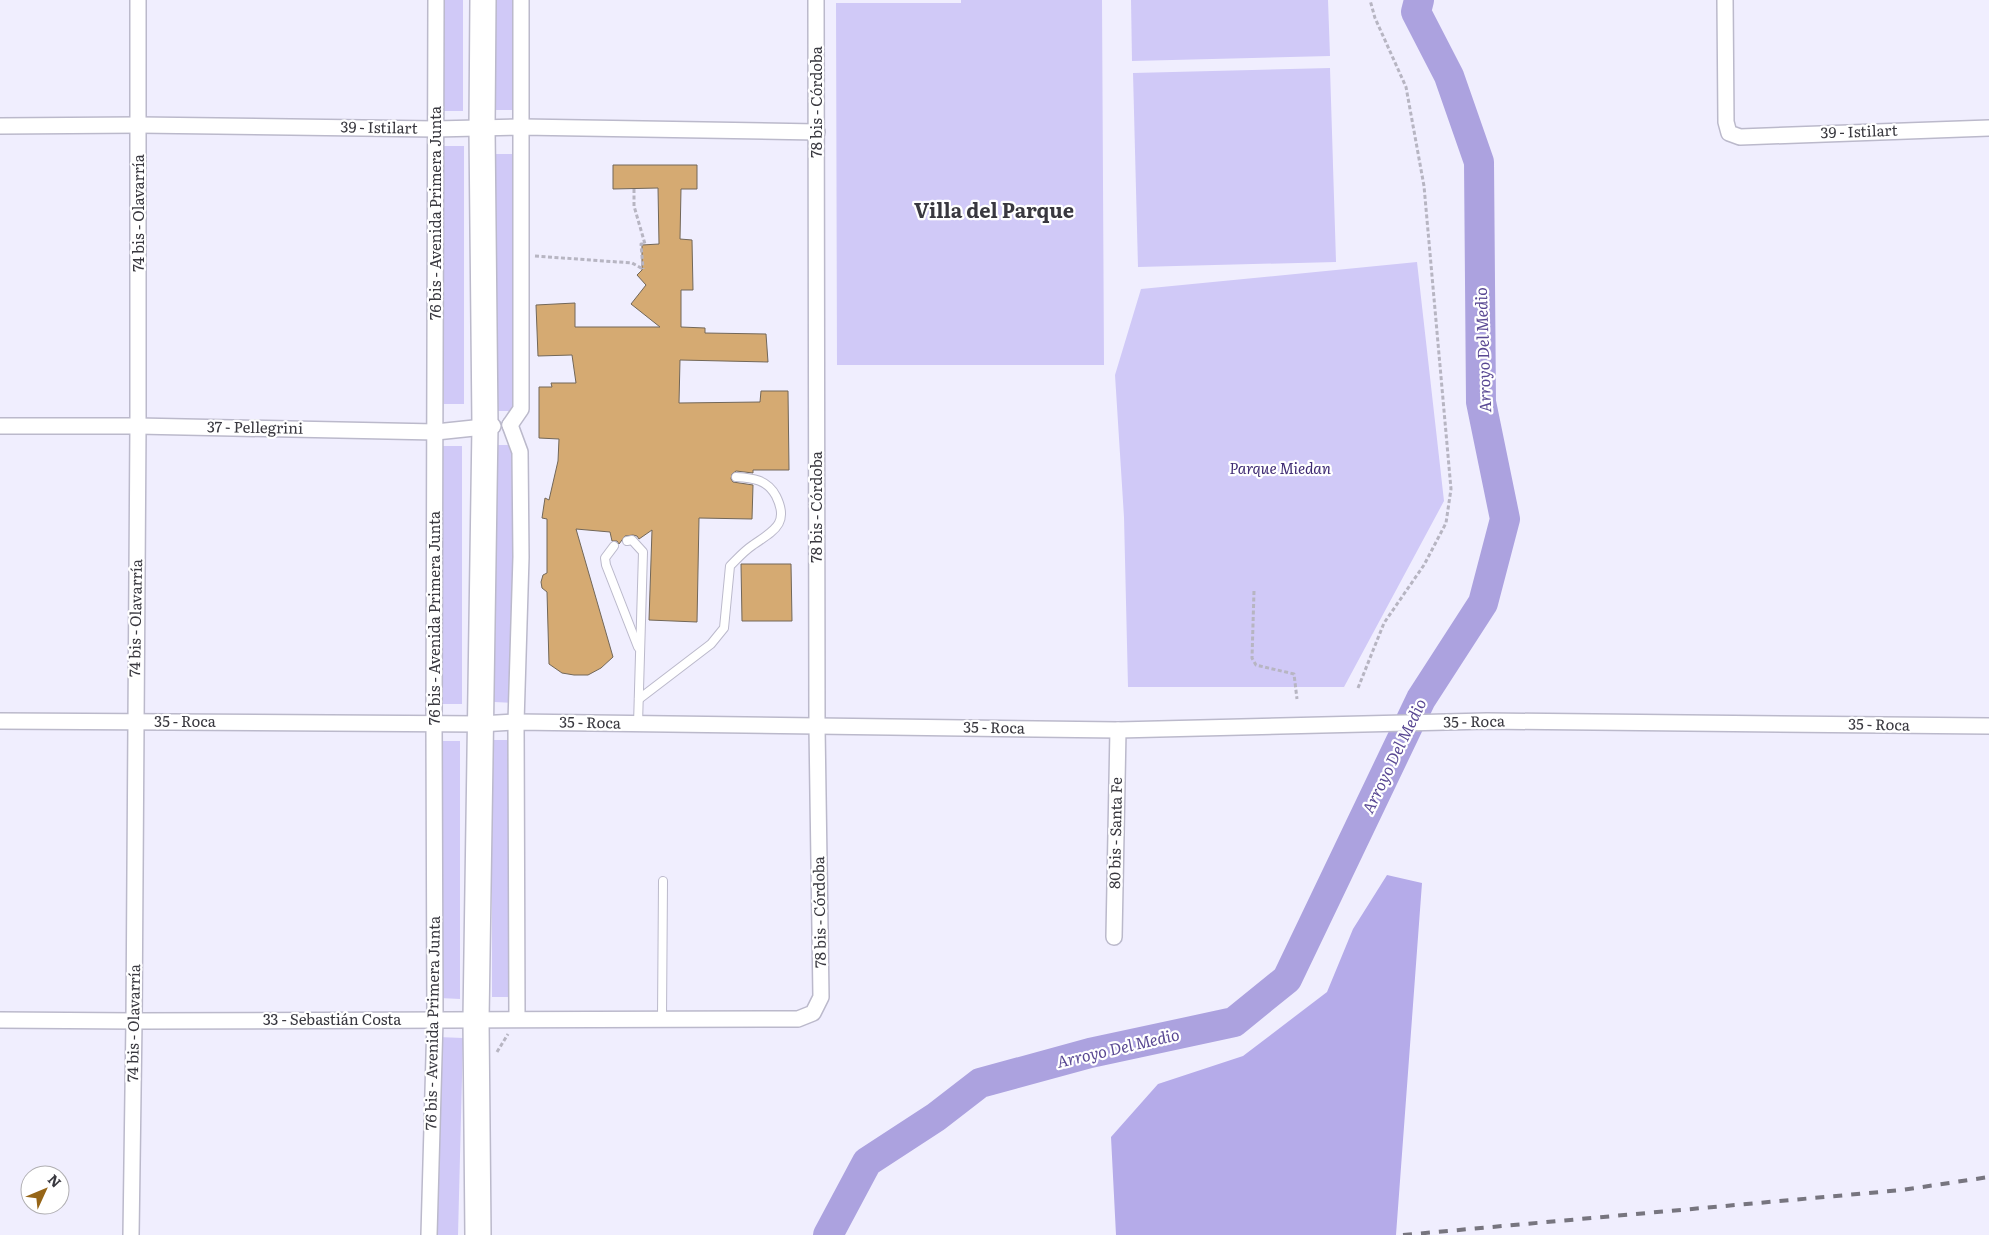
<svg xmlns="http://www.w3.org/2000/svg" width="1989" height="1235" font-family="Literata,serif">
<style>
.green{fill:#d0c9f7}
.forest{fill:#b5abe9}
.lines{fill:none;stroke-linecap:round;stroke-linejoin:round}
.river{stroke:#aca2df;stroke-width:30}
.building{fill:#d5aa72;stroke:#726759}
.service-casing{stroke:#bbb9cb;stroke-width:10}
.minor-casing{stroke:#bbb9cb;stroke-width:18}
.trunk-casing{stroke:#bbb9cb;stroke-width:28}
.path{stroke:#b7b5c2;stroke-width:3;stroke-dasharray:4 2.5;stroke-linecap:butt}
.service{stroke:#fff;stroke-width:8}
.minor{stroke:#fff;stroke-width:15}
.trunk{stroke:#fff;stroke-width:25}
.rail{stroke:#77757f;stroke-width:4;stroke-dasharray:9 9;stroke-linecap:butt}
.labels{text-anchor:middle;stroke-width:4.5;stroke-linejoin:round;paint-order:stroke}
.street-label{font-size:15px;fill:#39383f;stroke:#fff}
.park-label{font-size:15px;font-style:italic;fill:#3f2b73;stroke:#fff}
.water-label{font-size:16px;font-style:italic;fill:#594893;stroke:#fff}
.district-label{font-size:20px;font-weight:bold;fill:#39383f;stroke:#fff}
</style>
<rect width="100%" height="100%" fill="#f0eefe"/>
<g class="green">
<rect x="443" y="0" width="20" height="111"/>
<rect x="495" y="0" width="20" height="110"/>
<polygon points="961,0 1102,0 1104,365 837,365 836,3 961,3"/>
<polygon points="1131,0 1328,0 1330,56 1132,61"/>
<polygon points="1330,68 1336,262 1138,267 1133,73"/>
<rect x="444" y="146" width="20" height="258"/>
<rect x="494" y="154" width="20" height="257"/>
<polygon points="1417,262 1444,501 1344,687 1128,687 1124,517 1115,375 1141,289"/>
<polygon points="494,445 514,445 514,703 494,702"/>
<rect x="442" y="446" width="20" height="258"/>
<polygon points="492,740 512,740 511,997 492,997"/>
<polygon points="440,741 460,741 460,999 440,998"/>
<polygon points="438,1037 463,1038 458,1235 435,1235"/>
</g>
<polygon class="forest" points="1387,875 1422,883 1396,1235 1116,1235 1111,1137 1158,1084 1243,1056 1327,992 1353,929"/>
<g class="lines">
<polyline class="river" points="828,1235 867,1162 936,1117 980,1083 1090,1053 1234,1022 1287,979 1421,699 1483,603 1505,519 1481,402 1479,162 1449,76 1416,12 1419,0"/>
</g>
<g class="building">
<polygon points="613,165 697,165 697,189 681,189 680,239 692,240 693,290 681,290 681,327 705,328 705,333 766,334 768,362 680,360 679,403 760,402 761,391 788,391 789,470 753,470 753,473 736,471 732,474 731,479 733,482 753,485 752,519 699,518 697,622 649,620 652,530 639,539 637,536 633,535 625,536 619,544 617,541 612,541 610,532 576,529 613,657 601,668 588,675 574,675 562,673 549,664 547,592 542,588 541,582 543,575 547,573 547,519 542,518 545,498 549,500 558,461 559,439 539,438 539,387 552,387 551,383 576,383 572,355 538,356 536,305 575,303 575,327 660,327 631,304 646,285 637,275 642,270 642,245 659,244 658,188 613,189"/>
<polygon points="741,564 791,564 792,621 742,621"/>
</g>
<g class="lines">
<g class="service-casing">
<g id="service">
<polyline points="627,541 632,540 643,552 638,724"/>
<polyline points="614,546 605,558 606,565 638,647"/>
<path d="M639 699 711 644 724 628 730 566C737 559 744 551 753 545 773 531 790 524 776 496 767 479 752 478 736 477"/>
<polyline points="662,1018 663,881"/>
</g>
</g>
<g class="minor-casing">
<g id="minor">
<polyline points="1725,0 1726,122 1729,133 1740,137 1989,128"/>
<polyline points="0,126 139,125 435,129 522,127 817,132"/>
<polyline points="510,425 520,452 521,557 516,722 517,1019"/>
<polyline points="510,425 521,409 521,0"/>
<polyline points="0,426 138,426 436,432 493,426"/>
<polyline points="0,721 480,724 516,722 1118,730 1487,721 1989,726"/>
<polyline points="1114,937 1118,730"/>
<polyline points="0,1020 134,1021 798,1019 813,1013 821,997 817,727 816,0"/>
<polyline points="131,1235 134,1021 138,426 138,0"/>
<polyline points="429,1235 435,1020 434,723 436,0"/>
</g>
</g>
<g class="trunk-casing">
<polyline id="trunk" points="478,1235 476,1020 485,426 482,128 483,0"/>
</g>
<g class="path">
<polyline points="634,189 634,206 645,244 641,244 643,269"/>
<polyline points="535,256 632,263 643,269"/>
<polyline points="1254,591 1252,658 1256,665 1294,674 1297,699"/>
<polyline points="1358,688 1384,623 1424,565 1446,523 1451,489 1424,186 1406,87 1375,18 1370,0"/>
<polyline points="497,1052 508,1034"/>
</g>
<use href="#service" class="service"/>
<use href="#minor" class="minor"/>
<use href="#trunk" class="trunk"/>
<polyline class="rail" points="1403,1235 1902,1190 1989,1177"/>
</g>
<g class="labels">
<g class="street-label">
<text transform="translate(817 102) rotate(-90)" y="5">78 bis - Córdoba</text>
<text transform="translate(379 128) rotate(1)" y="5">39 - Istilart</text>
<text transform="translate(1859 132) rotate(-2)" y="5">39 - Istilart</text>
<text transform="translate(139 213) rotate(-90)" y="5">74 bis - Olavarría</text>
<text transform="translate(436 213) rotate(-90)" y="5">76 bis - Avenida Primera Junta</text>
<text transform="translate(255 428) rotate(1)" y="5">37 - Pellegrini</text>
<text transform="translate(817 507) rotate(-90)" y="5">78 bis - Córdoba</text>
<text transform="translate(136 618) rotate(-89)" y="5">74 bis - Olavarría</text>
<text transform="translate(435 618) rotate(-90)" y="5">76 bis - Avenida Primera Junta</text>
<text x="185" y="727">35 - Roca</text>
<text transform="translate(1474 722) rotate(-1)" y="5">35 - Roca</text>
<text transform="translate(590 723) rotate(1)" y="5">35 - Roca</text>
<text transform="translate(1879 725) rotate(1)" y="5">35 - Roca</text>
<text transform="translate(994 728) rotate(1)" y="5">35 - Roca</text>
<text transform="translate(1116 833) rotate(-89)" y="5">80 bis - Santa Fe</text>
<text transform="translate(820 912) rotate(-91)" y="5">78 bis - Córdoba</text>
<text x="332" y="1025">33 - Sebastián Costa</text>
<text transform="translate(134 1023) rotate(-89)" y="5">74 bis - Olavarría</text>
<text transform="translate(433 1023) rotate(-89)" y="5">76 bis - Avenida Primera Junta</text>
</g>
<g class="park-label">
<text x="1280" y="474">Parque Miedan</text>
</g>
<g class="water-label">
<text transform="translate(1483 350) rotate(-92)" y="6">Arroyo Del Medio</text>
<text transform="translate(1394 756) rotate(-64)" y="6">Arroyo Del Medio</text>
<text transform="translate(1118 1048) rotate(-13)" y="6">Arroyo Del Medio</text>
</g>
<g class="district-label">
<text x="994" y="218">Villa del Parque</text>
</g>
</g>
<g transform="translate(45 1190) rotate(46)"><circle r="24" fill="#ffffff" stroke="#b0afb2"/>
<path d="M0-4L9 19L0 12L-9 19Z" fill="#966517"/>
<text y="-8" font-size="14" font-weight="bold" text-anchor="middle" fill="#39383f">N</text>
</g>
</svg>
